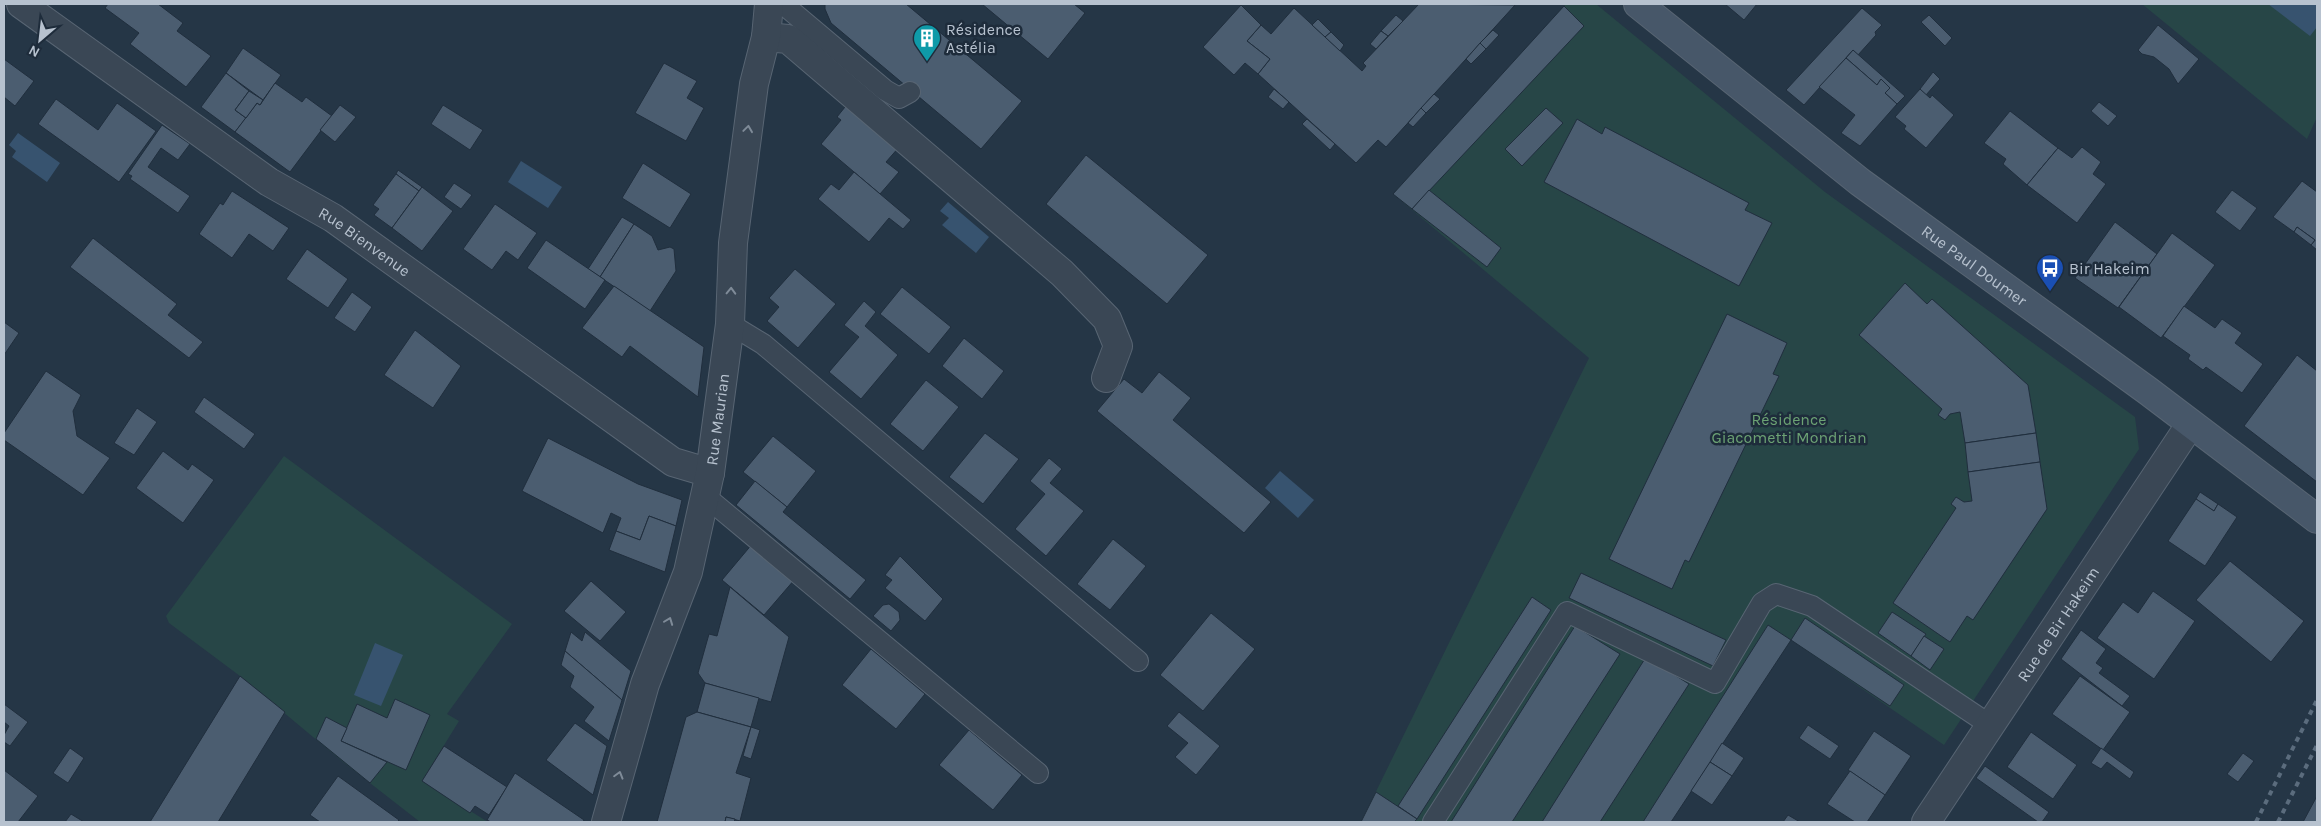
<svg xmlns="http://www.w3.org/2000/svg" width="2321" height="826" font-family="Karla,sans-serif">
<style>
.green{fill:#274647}
.water{fill:#37536f}
.building{fill:#4b5d70;stroke:#202e3d}
.lines{fill:none;stroke-linecap:round;stroke-linejoin:round}
.lane-casing{stroke:#586573;stroke-width:22}
.street-casing{stroke:#586573;stroke-width:30}
.secondary-casing{stroke:#586573;stroke-width:30}
.lane{stroke:#3a4755;stroke-width:20}
.street{stroke:#3a4755;stroke-width:28}
.secondary{stroke:#475769;stroke-width:28}
.rail{stroke:#5b6c7d;stroke-width:4;stroke-dasharray:5 5;stroke-linecap:butt}
.oneway{stroke:#7f8b98}
.labels{text-anchor:middle;stroke-width:5;stroke-linejoin:round;paint-order:stroke}
.poi-label{font-size:16px;fill:#b7c2cf;stroke:#1e2c3b;text-anchor:start}
.street-label{font-size:16px;fill:#b7c2cf;stroke:#1e2c3b}
.park-label{font-size:16px;fill:#6ca274;stroke:#1e2c3b}
</style>
<rect width="100%" height="100%" fill="#253646"/>
<g class="green">
<polygon points="1566,4 1596,4 1825,192 2135,417 2139,449 1944,745 1791,640 1670,822 1361,822 1589,358 1393,194"/>
<polygon points="2142,4 2317,4 2317,117 2307,139"/>
<polygon points="284,456 512,624 447,714 459,721 422,781 488,822 420,822 343,762 240,676 169,623 166,616"/>
</g>
<g class="water">
<polygon points="2268,4 2315,4 2317,6 2317,27 2310,36"/>
<polygon points="18,133 60,163 47,182 12,157 16,151 9,145"/>
<polygon points="521,161 562,187 548,208 508,182"/>
<polygon points="948,202 989,237 976,253 942,225 949,218 940,211"/>
<polygon points="1280,471 1314,500 1298,518 1265,488"/>
<polygon points="375,643 403,655 381,706 354,695"/>
</g>
<g class="building">
<polygon points="108,4 158,4 183,23 177,31 211,56 186,87 130,44 139,33 105,8"/>
<polygon points="825,4 906,4 1022,101 981,149 831,23 825,9"/>
<polygon points="982,4 1074,4 1085,13 1048,59"/>
<polygon points="1419,4 1515,5 1386,147 1378,140 1356,163 1258,74 1270,59 1247,41 1261,25 1271,34 1294,8 1362,71 1366,66 1363,63"/>
<polygon points="1725,4 1757,4 1744,20"/>
<polygon points="1241,5 1261,25 1247,41 1270,59 1258,74 1245,63 1234,75 1203,47"/>
<polygon points="1564,6 1584,26 1412,209 1393,194"/>
<polygon points="1862,8 1882,25 1875,32 1876,35 1858,55 1853,50 1804,105 1786,90"/>
<polygon points="1396,15 1403,21 1388,36 1381,31"/>
<polygon points="1929,15 1952,38 1945,46 1921,22"/>
<polygon points="1318,19 1331,32 1325,37 1312,25"/>
<polygon points="2158,25 2199,59 2178,84 2169,69 2154,57 2142,54 2138,50"/>
<polygon points="1493,30 1499,35 1486,49 1480,43"/>
<polygon points="1381,31 1388,36 1376,49 1370,44"/>
<polygon points="1331,32 1344,45 1340,51 1325,37"/>
<polygon points="1480,43 1486,49 1471,64 1466,59"/>
<polygon points="243,48 281,75 263,100 226,73"/>
<polygon points="1853,50 1905,96 1897,104 1885,93 1890,88 1881,79 1877,85 1846,58"/>
<polygon points="1846,58 1877,85 1881,79 1890,88 1885,93 1897,104 1860,146 1841,133 1855,115 1819,87"/>
<polygon points="4,59 34,81 15,106 4,97"/>
<polygon points="664,63 697,81 687,98 704,108 686,141 635,113"/>
<polygon points="1933,72 1940,79 1926,95 1920,89"/>
<polygon points="226,73 249,91 235,110 246,118 235,132 201,107"/>
<polygon points="275,83 302,102 306,97 332,116 290,172 235,132 257,103 260,105"/>
<polygon points="1274,89 1289,102 1283,109 1268,97"/>
<polygon points="1920,89 1930,98 1932,95 1954,115 1926,148 1904,129 1906,126 1895,117"/>
<polygon points="249,91 263,100 260,105 257,103 246,118 235,110"/>
<polygon points="1434,94 1440,99 1426,113 1421,108"/>
<polygon points="56,99 98,130 117,103 156,131 119,182 38,124"/>
<polygon points="849,102 900,146 886,162 899,172 880,194 821,144 841,120 837,117"/>
<polygon points="2099,102 2117,116 2108,126 2091,111"/>
<polygon points="340,105 356,117 335,142 320,130"/>
<polygon points="443,105 483,130 470,150 431,124"/>
<polygon points="1421,108 1426,113 1413,127 1408,123"/>
<polygon points="1546,108 1563,123 1522,166 1505,149"/>
<polygon points="2010,111 2058,148 2027,185 2003,164 2006,159 1984,143"/>
<polygon points="1307,119 1335,144 1330,150 1302,124"/>
<polygon points="1577,119 1602,134 1605,127 1749,203 1745,210 1772,223 1739,286 1544,182"/>
<polygon points="162,125 190,144 178,160 161,148 148,167 190,196 178,213 130,179 132,176 128,174"/>
<polygon points="2082,147 2101,162 2093,174 2106,184 2077,223 2027,185 2058,148 2072,158"/>
<polygon points="1086,155 1208,255 1167,304 1046,204"/>
<polygon points="643,163 691,194 670,228 622,198"/>
<polygon points="398,170 422,187 419,191 396,174"/>
<polygon points="854,172 911,220 903,229 889,218 869,242 818,199 831,184 839,190"/>
<polygon points="396,174 419,191 392,228 374,215 379,209 373,205"/>
<polygon points="2302,181 2317,192 2317,250 2311,245 2315,240 2297,227 2294,232 2273,217"/>
<polygon points="454,183 472,195 461,209 444,197"/>
<polygon points="422,187 453,211 422,251 392,228"/>
<polygon points="1429,190 1501,248 1487,267 1412,209"/>
<polygon points="2232,190 2257,208 2240,231 2215,212"/>
<polygon points="232,191 289,228 273,251 249,234 232,258 199,234 220,203 223,205"/>
<polygon points="495,204 537,233 518,260 506,251 492,270 463,249"/>
<polygon points="622,217 634,224 600,277 588,269"/>
<polygon points="2115,222 2157,254 2118,308 2075,278"/>
<polygon points="634,224 652,236 658,250 670,247 674,249 676,271 650,311 600,277"/>
<polygon points="2297,227 2315,240 2311,245 2294,232"/>
<polygon points="2172,233 2215,265 2161,338 2119,307"/>
<polygon points="93,238 177,304 168,315 203,342 189,358 70,267"/>
<polygon points="546,240 605,280 585,309 527,268"/>
<polygon points="307,249 348,279 328,308 286,279"/>
<polygon points="795,269 836,304 798,348 767,321 779,307 769,298"/>
<polygon points="1905,283 1927,304 1932,299 2028,385 2036,433 1965,443 1960,412 1950,414 1945,420 1938,415 1942,409 1859,335"/>
<polygon points="614,286 704,347 698,397 630,346 622,357 582,328"/>
<polygon points="902,287 951,327 929,354 880,314"/>
<polygon points="352,292 372,307 355,332 334,318"/>
<polygon points="864,301 876,312 865,326 898,355 861,399 829,372 859,337 844,325"/>
<polygon points="2184,306 2215,328 2222,319 2242,333 2235,343 2263,364 2242,393 2206,367 2203,370 2188,359 2190,355 2163,336"/>
<polygon points="1727,314 1787,343 1773,374 1779,376 1689,562 1685,560 1672,589 1609,559"/>
<polygon points="4,322 19,333 4,355"/>
<polygon points="415,330 461,366 433,408 384,375"/>
<polygon points="964,338 1004,371 982,399 942,366"/>
<polygon points="2297,355 2317,371 2317,482 2244,426"/>
<polygon points="46,371 81,395 73,411 77,436 110,458 83,495 4,440 4,433"/>
<polygon points="1159,372 1191,398 1173,420 1271,502 1244,533 1097,411 1124,379 1142,393"/>
<polygon points="926,380 959,407 923,451 890,424"/>
<polygon points="204,397 255,434 244,449 194,412"/>
<polygon points="137,408 157,422 134,455 114,443"/>
<polygon points="985,433 1019,459 983,504 949,477"/>
<polygon points="2036,433 2040,462 1968,472 1965,443"/>
<polygon points="773,436 816,471 787,507 743,472"/>
<polygon points="548,438 638,484 682,500 676,526 649,516 640,540 616,531 621,518 611,513 603,533 522,491"/>
<polygon points="163,451 188,470 192,464 214,480 183,523 136,488"/>
<polygon points="1049,458 1062,469 1050,483 1084,511 1046,556 1015,529 1045,494 1030,481"/>
<polygon points="2040,462 2047,509 1973,620 1967,616 1950,642 1893,603 1956,508 1951,504 1956,497 1964,502 1972,501 1968,472"/>
<polygon points="755,481 787,507 783,512 866,580 850,599 736,505"/>
<polygon points="2200,492 2218,504 2214,511 2196,499"/>
<polygon points="2196,499 2214,511 2218,504 2237,517 2205,566 2168,541"/>
<polygon points="649,516 676,526 665,572 609,550 616,531 640,540"/>
<polygon points="1113,539 1146,566 1110,610 1077,584"/>
<polygon points="753,543 795,579 764,615 722,580"/>
<polygon points="900,556 943,599 925,621 885,588 892,580 885,575"/>
<polygon points="2230,561 2304,621 2271,662 2196,600"/>
<polygon points="1581,573 1726,640 1713,666 1569,598"/>
<polygon points="591,581 626,612 600,641 564,611"/>
<polygon points="730,587 789,637 771,702 705,683 698,673 709,634 717,636"/>
<polygon points="2153,591 2195,621 2154,679 2097,638 2123,602 2138,613"/>
<polygon points="1532,597 1551,610 1417,819 1398,806"/>
<polygon points="889,604 899,612 900,620 891,631 873,616 883,605"/>
<polygon points="1892,612 1926,634 1911,656 1878,633"/>
<polygon points="1211,613 1255,649 1203,711 1160,675"/>
<polygon points="1805,618 1904,685 1890,706 1791,640"/>
<polygon points="1768,625 1791,640 1671,822 1643,822"/>
<polygon points="1575,626 1620,654 1512,822 1451,822"/>
<polygon points="2081,630 2106,649 2096,663 2103,668 2099,673 2130,696 2122,706 2061,659"/>
<polygon points="571,632 582,641 585,632 631,671 622,700 565,651"/>
<polygon points="1924,636 1944,649 1930,670 1911,656"/>
<polygon points="871,649 925,694 896,729 842,685"/>
<polygon points="565,651 622,700 609,741 584,721 594,707 570,687 574,676 561,665"/>
<polygon points="1646,657 1689,684 1600,822 1542,822"/>
<polygon points="240,676 285,712 218,822 150,822"/>
<polygon points="2080,676 2130,712 2103,750 2052,714"/>
<polygon points="705,683 759,698 751,727 697,712"/>
<polygon points="395,699 430,715 406,770 341,741 357,704 387,718"/>
<polygon points="4,704 28,722 10,746 4,742 4,735 9,726 4,722"/>
<polygon points="697,712 751,727 736,773 751,778 740,821 726,817 725,822 657,822 686,717"/>
<polygon points="1179,712 1220,746 1196,775 1175,757 1188,743 1167,726"/>
<polygon points="326,717 347,728 341,741 387,762 370,783 316,739"/>
<polygon points="575,723 607,746 593,795 546,760"/>
<polygon points="1808,725 1839,746 1830,759 1799,738"/>
<polygon points="751,727 760,730 751,759 743,756"/>
<polygon points="969,730 1022,775 993,810 939,765"/>
<polygon points="1874,731 1911,756 1885,795 1848,770"/>
<polygon points="2031,732 2077,765 2053,799 2007,767"/>
<polygon points="1722,743 1744,758 1732,776 1710,762"/>
<polygon points="444,746 507,787 489,815 475,806 470,813 422,781"/>
<polygon points="70,748 84,758 68,783 53,773"/>
<polygon points="2101,748 2134,772 2130,779 2107,762 2101,769 2091,763"/>
<polygon points="2243,753 2254,761 2238,782 2227,774"/>
<polygon points="1710,762 1732,776 1712,805 1691,791"/>
<polygon points="1985,766 2049,812 2042,822 2038,822 1976,778"/>
<polygon points="4,770 38,796 18,822 4,822"/>
<polygon points="1850,771 1885,795 1867,822 1855,822 1827,804"/>
<polygon points="515,773 584,820 583,822 491,822 487,820"/>
<polygon points="338,776 399,820 397,822 320,822 310,815"/>
<polygon points="1376,792 1417,819 1414,822 1361,822"/>
<polygon points="2317,796 2317,822 2303,822"/>
<polygon points="71,814 84,822 65,822"/>
<polygon points="1788,815 1800,822 1783,822"/>
<polygon points="726,817 735,819 734,822 725,822"/>
</g>
<g class="lines">
<g class="lane-casing">
<g id="lane">
<polyline points="783,4 885,90 899,98 910,92"/>
<polyline points="730,324 763,344 1138,661"/>
<polyline points="705,496 1038,773"/>
<polyline points="1433,822 1567,612 1715,683 1762,603 1776,594 1812,606 1990,725"/>
</g>
</g>
<g class="street-casing">
<g id="street">
<path id="s1" d="M21 4 269 182 333 218 673 462 710 473"/>
<polyline points="766,37 788,39 1062,273 1107,319 1118,346 1106,378"/>
<path id="s2" d="M606 822 645 684 688 572 710 473 730 324 733 243 754 84 766 37 769 4"/>
<path id="s3" d="M1926 822 2190 425"/>
</g>
</g>
<g class="secondary-casing">
<g id="secondary">
<path id="s4" d="M1638 4 1860 182 2148 391 2317 519"/>
</g>
</g>
<use href="#lane" class="lane"/>
<use href="#street" class="street"/>
<use href="#secondary" class="secondary"/>
<g class="rail">
<polyline points="2256,822 2317,700"/>
<polyline points="2278,822 2317,745"/>
</g>
</g>
<defs><path id="oneway-chevron" d="M-2-3.5L2.5 0L-2 3.5" fill="none" stroke-width="1.6" stroke-linecap="round" stroke-linejoin="round" transform="scale(1.25)"/></defs>
<g class="oneway">
<use href="#oneway-chevron" transform="translate(748 129) rotate(-82)"/>
<use href="#oneway-chevron" transform="translate(731 291) rotate(-88)"/>
<use href="#oneway-chevron" transform="translate(669 621) rotate(-69)"/>
<use href="#oneway-chevron" transform="translate(619 775) rotate(-74)"/>
</g>
<defs>
<g id="building-pin" transform="scale(1.4375)"><path d="M0 17L-7.5 6A9.5 9.5 0 1 1 7.5 6Z" fill="#0f9aa8" stroke="#1e2c3b"/><path d="M-4-6H4V6H1V3H-1V6H-4ZM-2.5-4.3h1.7v1.8h-1.7ZM.8-4.3h1.7v1.8H.8ZM-2.5-1h1.7V.8h-1.7ZM.8-1h1.7V.8H.8Z" fill="#fff"/></g>
<g id="bus-pin" transform="scale(1.4375)"><path d="M0 17L-7.5 6A9.5 9.5 0 1 1 7.5 6Z" fill="#1a4fb4" stroke="#1e2c3b"/><path d="M-5-6H5V4H4V6H2V4H-2V6H-4V4H-5ZM-3.5-4V0h7V-4ZM-3.5 1.2v1.5H-2V1.2ZM2 1.2v1.5H3.5V1.2Z" fill="#fff"/></g>
</defs>
<g fill-rule="evenodd">
<use href="#building-pin" x="927" y="38"/>
<use href="#bus-pin" x="2050" y="268"/>
</g>
<g class="labels">
<g class="poi-label">
<text x="946" y="35">Résidence<tspan x="946" dy="18">Astélia</tspan></text>
<text x="2069" y="274">Bir Hakeim</text>
</g>
<g class="street-label">
<text dy="6" stroke="none"><textPath href="#s1" startOffset="418">Rue Bienvenue</textPath></text>
<text dy="6" stroke="none"><textPath href="#s4" startOffset="426">Rue Paul Doumer</textPath></text>
<text dy="6" stroke="none"><textPath href="#s2" startOffset="419">Rue Maurian</textPath></text>
<text dy="6" stroke="none"><textPath href="#s3" startOffset="238">Rue de Bir Hakeim</textPath></text>
</g>
<g class="park-label">
<text x="1789" y="425">Résidence<tspan x="1789" dy="18">Giacometti Mondrian</tspan></text>
</g>
</g>
<rect width="2321" height="826" fill="none" stroke="#b7c2cf" stroke-width="10"/>
<g transform="translate(40 40) rotate(208)" stroke="#1e2c3b" stroke-width="4" paint-order="stroke">
<path d="M0-4L9 19L0 12L-9 19Z" fill="#b7c2cf"/>
<text y="-8" font-size="14" font-weight="bold" text-anchor="middle" fill="#b7c2cf">N</text>
</g>
</svg>
